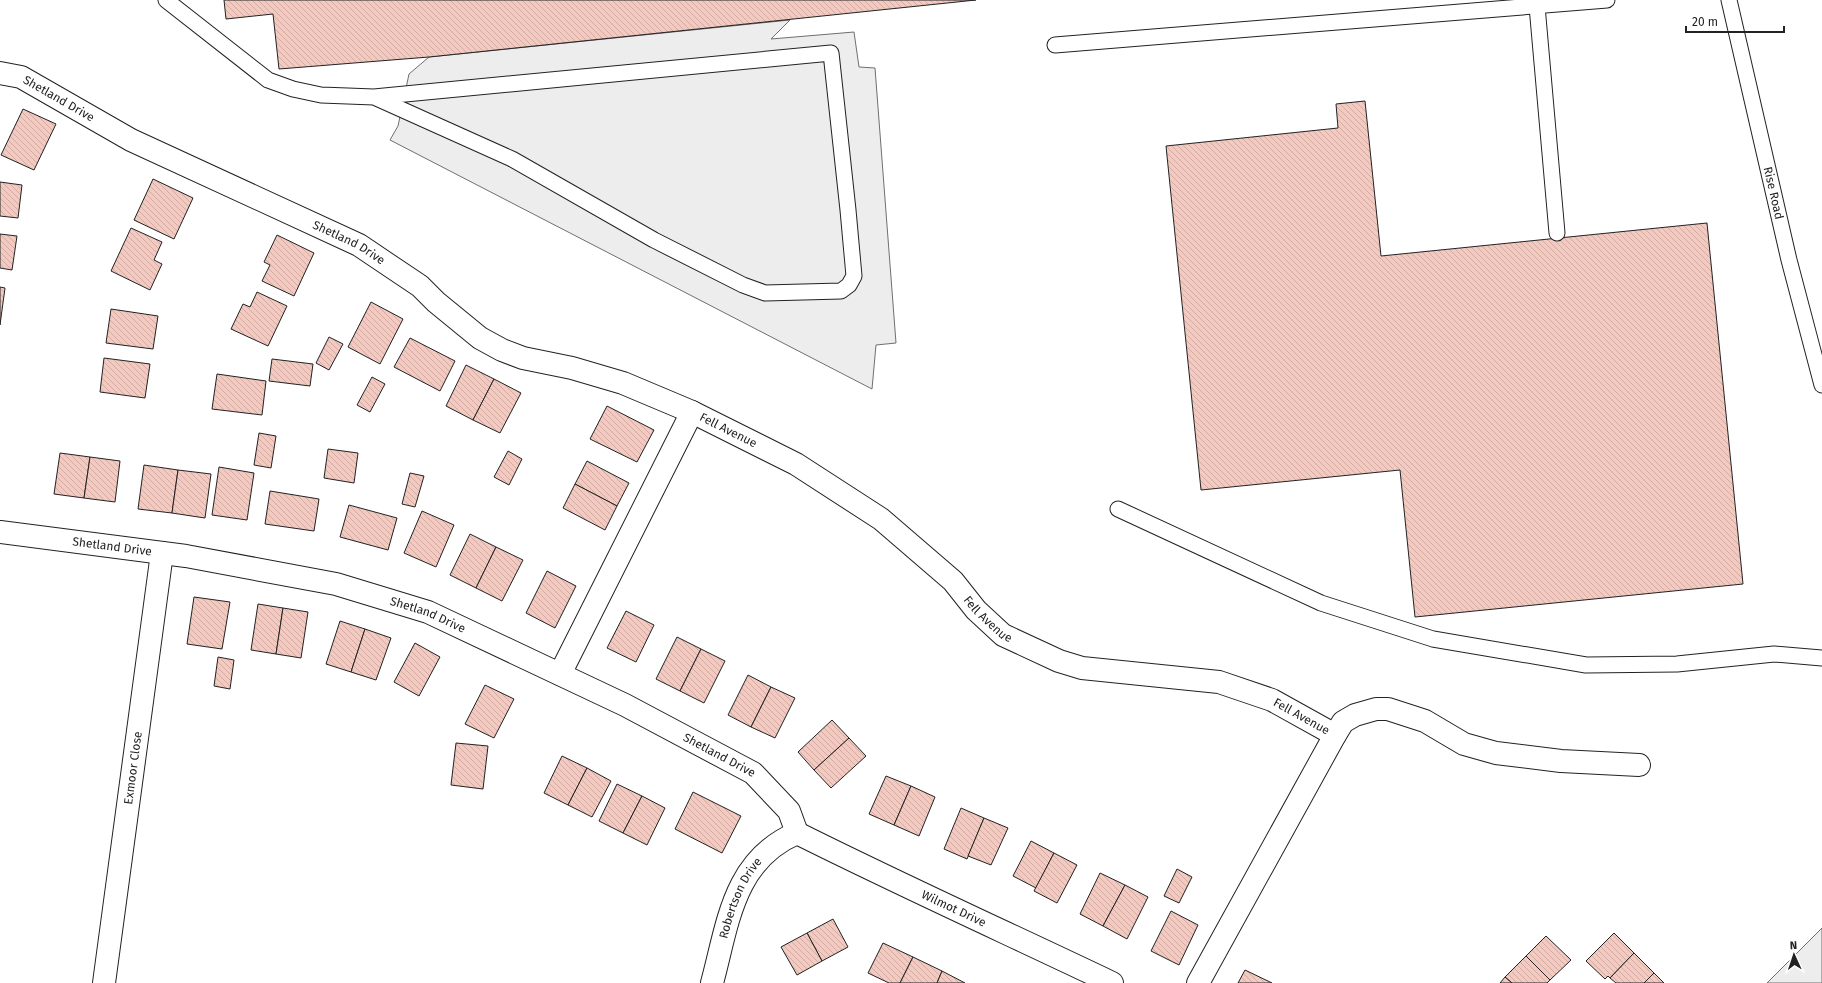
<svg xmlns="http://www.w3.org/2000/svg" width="1822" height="983" font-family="'Fira Sans',sans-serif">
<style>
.parking{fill:#ededed;stroke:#6f6f6f}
.building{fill:url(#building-back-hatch);stroke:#222}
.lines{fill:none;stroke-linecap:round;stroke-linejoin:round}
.lane-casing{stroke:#222;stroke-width:17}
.street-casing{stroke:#222;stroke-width:24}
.lane{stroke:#fff;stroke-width:15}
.street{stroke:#fff;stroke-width:22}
.labels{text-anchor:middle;stroke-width:3;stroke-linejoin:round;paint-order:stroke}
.street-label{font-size:12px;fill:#222;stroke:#fff}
</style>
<defs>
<pattern id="building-back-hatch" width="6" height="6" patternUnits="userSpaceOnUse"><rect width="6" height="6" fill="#f3c9c0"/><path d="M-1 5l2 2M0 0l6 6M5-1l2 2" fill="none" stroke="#d0aca5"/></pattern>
</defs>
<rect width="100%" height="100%" fill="#fff"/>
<g class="parking">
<polygon points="790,20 771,39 854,32 859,67 875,68 896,343 876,345 872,389 390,140 398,126 409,74 429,57"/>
<polygon points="1822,928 1822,983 1767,983"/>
</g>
<g class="building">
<polygon points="224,0 976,0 429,57 279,69 273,14 226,19"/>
<polygon points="1365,101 1381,256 1707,223 1743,584 1415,617 1400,470 1201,490 1166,146 1338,128 1336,104"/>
<polygon points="23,109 56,124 34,170 1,155"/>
<polygon points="153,179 193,198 174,239 134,220"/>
<polygon points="0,182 22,185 18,218 0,216"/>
<polygon points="131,228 162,242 154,260 162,264 150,290 111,271"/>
<polygon points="0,234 17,236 12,270 0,268"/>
<polygon points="277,235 314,253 294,296 262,281 270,265 264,262"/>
<polygon points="0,287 5,288 0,325"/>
<polygon points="257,292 287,306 268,346 231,329 243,304 250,307"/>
<polygon points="371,302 403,319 380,364 348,347"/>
<polygon points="111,309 158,316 153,349 106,343"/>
<polygon points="329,337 343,344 329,370 316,363"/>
<polygon points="410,338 455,361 440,391 394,367"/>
<polygon points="104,358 150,364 145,398 100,392"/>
<polygon points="272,359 313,364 310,386 269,381"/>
<polygon points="466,365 494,379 473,420 446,406"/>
<polygon points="217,374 266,381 262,415 212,409"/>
<polygon points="372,377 385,384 370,412 357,405"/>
<polygon points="494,379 521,393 500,433 473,420"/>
<polygon points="607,406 654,430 637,462 590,439"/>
<polygon points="259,433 276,436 271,468 254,465"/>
<polygon points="328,449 358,453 354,483 324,478"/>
<polygon points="508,451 522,459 509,485 494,477"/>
<polygon points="60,453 90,457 84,498 54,494"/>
<polygon points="90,457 120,461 115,502 84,498"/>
<polygon points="587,461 629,483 617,506 575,484"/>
<polygon points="144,465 178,470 172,513 138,509"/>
<polygon points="219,467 254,473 247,520 212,515"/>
<polygon points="178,470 211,474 205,518 172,513"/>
<polygon points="410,473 424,476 415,507 402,504"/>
<polygon points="575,484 617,506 605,530 563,508"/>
<polygon points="270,491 319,499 314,531 265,524"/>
<polygon points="349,505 397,518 388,550 340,537"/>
<polygon points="422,511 454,525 436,567 404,553"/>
<polygon points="470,534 496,547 476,588 450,575"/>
<polygon points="496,547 523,560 502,601 476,588"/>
<polygon points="547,571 576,586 555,628 526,613"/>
<polygon points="194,597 230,602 222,649 187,644"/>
<polygon points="258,604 283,608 276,654 251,650"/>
<polygon points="283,608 308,612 301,658 276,654"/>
<polygon points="626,611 654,625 636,662 607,648"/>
<polygon points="340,621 365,629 351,672 326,664"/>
<polygon points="365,629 391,638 376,680 351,672"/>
<polygon points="677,637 701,649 680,691 656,679"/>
<polygon points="415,643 440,657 419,696 394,682"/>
<polygon points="701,649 725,661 704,703 680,691"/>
<polygon points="218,657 234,660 230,689 214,686"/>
<polygon points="748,675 771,687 751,727 728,715"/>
<polygon points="485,685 514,699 494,738 465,724"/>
<polygon points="771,687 795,698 775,738 751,727"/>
<polygon points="832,720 849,738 814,770 798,752"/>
<polygon points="849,738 866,756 831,788 814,770"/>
<polygon points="456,743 488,746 483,789 451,785"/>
<polygon points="562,756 587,768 568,805 544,793"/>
<polygon points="587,768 611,781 592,817 568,805"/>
<polygon points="886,776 911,786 894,825 869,814"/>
<polygon points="617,784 642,796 623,833 599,821"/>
<polygon points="911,786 935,797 919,836 894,825"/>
<polygon points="693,792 741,816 722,853 675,829"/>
<polygon points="642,796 665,808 647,845 623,833"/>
<polygon points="961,808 984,818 967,859 944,849"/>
<polygon points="984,818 1008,828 991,865 968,856"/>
<polygon points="1031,841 1054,853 1036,888 1013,876"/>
<polygon points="1054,853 1077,865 1057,903 1034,891"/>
<polygon points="1177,869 1192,877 1179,903 1164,896"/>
<polygon points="1100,873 1125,885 1103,926 1080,914"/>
<polygon points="1125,885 1148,897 1127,939 1103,926"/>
<polygon points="1171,911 1198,925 1179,965 1151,951"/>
<polygon points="833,919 848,947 822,961 807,933"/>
<polygon points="807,933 822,961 797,975 781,947"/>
<polygon points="1614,933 1634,953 1610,978 1608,976 1605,979 1586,961"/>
<polygon points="1546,936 1571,960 1550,980 1526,956"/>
<polygon points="883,943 913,957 900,983 889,983 868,973"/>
<polygon points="1634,953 1654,973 1644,983 1616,983 1610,978"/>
<polygon points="1526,956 1550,980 1547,983 1512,983 1505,977"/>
<polygon points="913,957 942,971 937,983 900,983"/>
<polygon points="1245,970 1272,983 1238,983"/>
<polygon points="942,971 965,983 937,983"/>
<polygon points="1654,973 1664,983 1644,983"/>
<polygon points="1505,977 1512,983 1500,983"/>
</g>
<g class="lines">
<g class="lane-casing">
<g id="lane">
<polyline points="166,0 268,80 293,89 321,95 374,97 831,53 848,210 854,276 849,285 841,291 765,293 743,285 654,240 512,159 374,97"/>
<path id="s1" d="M1729 0 1789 260 1822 385"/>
<polyline points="1537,6 1557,233"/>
<polyline points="1055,45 1607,0"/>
<polyline points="1118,509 1321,603 1433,639 1586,665 1677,664 1774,654 1822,658"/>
</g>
</g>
<g class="street-casing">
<g id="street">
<path id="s2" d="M0 73 21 77 131 140 359 245 420 286 436 302 480 338 502 350 523 358 572 368 623 383 692 412"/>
<path id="s3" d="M0 532 186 556 336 584 428 612 625 705 753 773 789 811 797 833"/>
<path id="s4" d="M560 674 692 412 796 464 881 519 953 581 976 610 1003 635 1059 661 1082 668 1219 682 1272 700 1335 735 1198 983"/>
<polyline points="1335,735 1343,722 1355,715 1376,709 1388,709 1425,721 1464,744 1496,753 1561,761 1639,765"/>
<path id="s5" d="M797 833C901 885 1007 933 1112 983"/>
<path id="s6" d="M104 983 162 553"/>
<path id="s7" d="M712 983C728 924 733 860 797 833"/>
</g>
</g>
<use href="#lane" class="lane"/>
<use href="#street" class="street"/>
</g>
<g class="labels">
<g class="street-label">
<text dy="4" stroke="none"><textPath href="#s2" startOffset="65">Shetland Drive</textPath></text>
<text dy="4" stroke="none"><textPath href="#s1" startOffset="198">Rise Road</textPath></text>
<text dy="4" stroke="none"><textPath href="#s2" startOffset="389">Shetland Drive</textPath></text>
<text dy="4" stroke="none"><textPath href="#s4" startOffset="334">Fell Avenue</textPath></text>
<text dy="4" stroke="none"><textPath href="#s3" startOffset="113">Shetland Drive</textPath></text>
<text dy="4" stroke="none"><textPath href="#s3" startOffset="437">Shetland Drive</textPath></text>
<text dy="4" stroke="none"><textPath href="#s4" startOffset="658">Fell Avenue</textPath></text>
<text dy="4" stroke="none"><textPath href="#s4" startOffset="993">Fell Avenue</textPath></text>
<text dy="4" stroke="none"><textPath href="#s3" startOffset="761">Shetland Drive</textPath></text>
<text dy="4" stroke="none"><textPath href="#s6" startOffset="217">Exmoor Close</textPath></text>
<text dy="4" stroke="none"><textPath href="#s7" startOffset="90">Robertson Drive</textPath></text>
<text dy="4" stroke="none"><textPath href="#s5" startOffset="174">Wilmot Drive</textPath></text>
</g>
</g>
<g transform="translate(1794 955) rotate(357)" stroke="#ffffff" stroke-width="3" paint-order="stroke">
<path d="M0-3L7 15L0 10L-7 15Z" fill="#222222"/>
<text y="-6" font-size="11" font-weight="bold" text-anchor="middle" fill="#222222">N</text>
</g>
<path d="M1686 26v6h98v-6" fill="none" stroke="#222222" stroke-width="2"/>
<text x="1692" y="26" font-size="12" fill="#222222" stroke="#ffffff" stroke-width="3" paint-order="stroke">20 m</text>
</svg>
